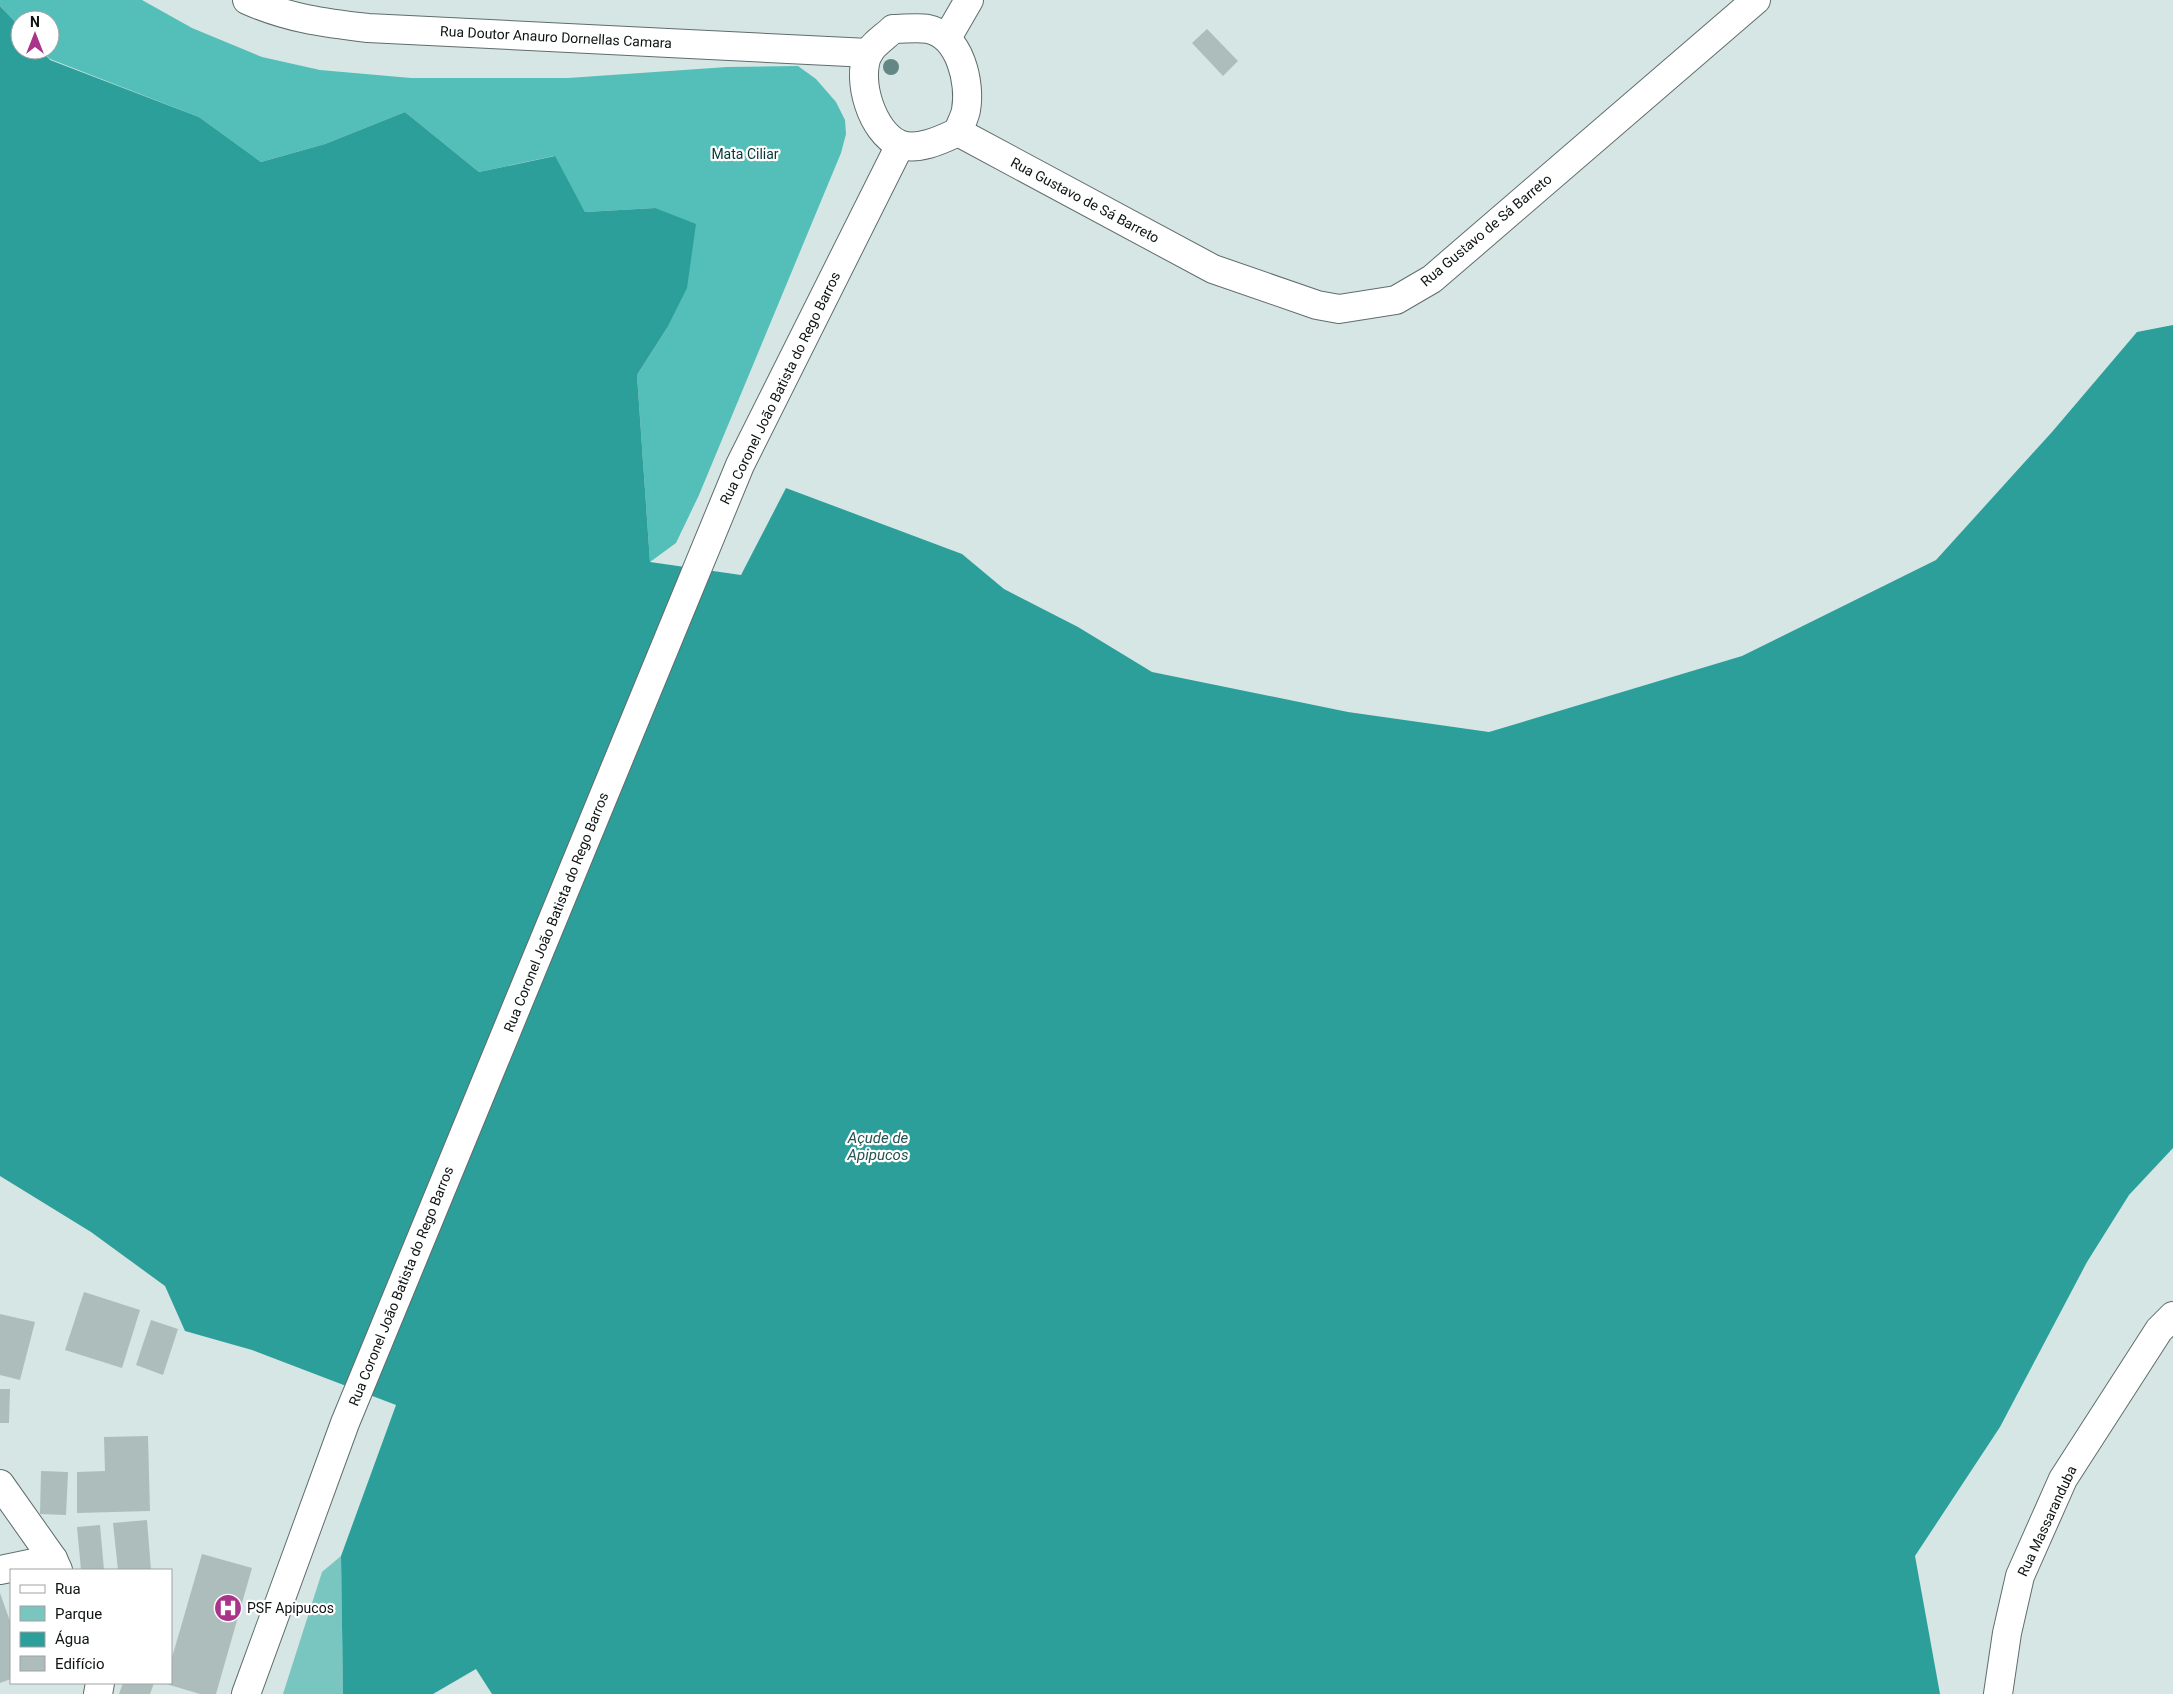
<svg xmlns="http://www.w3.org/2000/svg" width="2173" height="1694" font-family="Roboto,sans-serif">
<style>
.green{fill:#79c5c0}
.forest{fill:#54bfb9}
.water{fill:#2c9f9a}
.pier{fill:#d6e6e4}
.building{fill:#adbdbb}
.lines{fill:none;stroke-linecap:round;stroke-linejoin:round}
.minor-casing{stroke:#5f6d6c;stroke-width:30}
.tertiary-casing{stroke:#5f6d6c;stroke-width:30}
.minor{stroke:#fff;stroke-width:28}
.tertiary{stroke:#fff;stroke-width:28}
.tree{fill:#628785}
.labels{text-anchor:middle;stroke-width:4.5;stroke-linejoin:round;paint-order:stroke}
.street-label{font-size:14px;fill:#0e1313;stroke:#fff}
.park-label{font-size:14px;fill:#043937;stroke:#fff}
.poi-label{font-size:14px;fill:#0e1313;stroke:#fff;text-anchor:start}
.water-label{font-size:15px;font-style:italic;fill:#255451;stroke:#fff}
</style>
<rect width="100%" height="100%" fill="#d6e6e4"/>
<polygon class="green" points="341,1556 343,1694 283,1694 322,1572"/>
<polygon class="forest" points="0,0 142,0 192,28 262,57 320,70 411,78 568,78 727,67 798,66 816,79 836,102 845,120 846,134 841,153 699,495 676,543 650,562 637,375 667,328 655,208 585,212 554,156 479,172 405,112 325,144 261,162 199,117 50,59 41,50 50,50 50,20 20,20 20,27 0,6"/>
<polygon class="water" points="0,6 20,27 20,50 41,50 50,60 199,117 261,162 325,144 405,112 479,172 555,156 585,212 655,208 696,224 687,288 667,328 637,375 650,562 741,575 786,488 962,554 1004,589 1078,627 1152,672 1348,712 1489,732 1742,656 1936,560 2052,432 2137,332 2173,325 2173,1148 2129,1195 2087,1262 2000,1427 1915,1556 1940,1694 343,1694 341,1556 396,1405 252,1350 185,1331 165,1286 91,1232 0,1176"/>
<polygon class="pier" points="476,1669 492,1694 433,1694"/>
<g class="building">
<polygon points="1207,29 1238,61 1223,76 1192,43"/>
<polygon points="84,1292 140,1310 122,1368 65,1350"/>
<polygon points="0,1314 35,1322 20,1380 0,1375"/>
<polygon points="151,1320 178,1329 163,1375 136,1365"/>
<polygon points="0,1389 10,1389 9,1423 0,1423"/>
<polygon points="148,1436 150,1511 77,1513 77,1472 105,1471 104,1437"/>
<polygon points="41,1471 68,1472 66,1515 40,1514"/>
<polygon points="147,1520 151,1570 118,1570 113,1523"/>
<polygon points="100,1525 104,1570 81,1570 77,1527"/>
<polygon points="202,1554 252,1568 216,1694 200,1694 163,1683 171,1683 171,1661"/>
<polygon points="0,1593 11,1624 11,1679 0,1683"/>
<polygon points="123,1683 154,1683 150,1694 119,1694"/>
</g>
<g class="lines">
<g class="minor-casing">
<g id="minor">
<path d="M247 0C287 18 324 23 368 28L869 53"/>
<polyline points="958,132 1213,269 1317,305 1339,309 1396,300 1432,279 1756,0"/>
<polyline points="0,1484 53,1559 58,1570"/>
<polyline points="0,1570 53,1559"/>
<polyline points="98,1694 100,1683"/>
<polyline points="1998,1694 2007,1633 2020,1576 2063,1479 2159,1330 2173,1316"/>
</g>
</g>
<g class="tertiary-casing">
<g id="tertiary">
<path d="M893 29C904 29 917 27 928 29 960 35 971 83 966 110 965 117 960 125 958 132 943 139 917 152 899 144 872 132 856 80 868 54 872 45 886 36 893 29Z"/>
<polyline points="947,38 969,0"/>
<polyline points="246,1694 345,1423 740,465 900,145"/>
</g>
</g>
<use href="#minor" class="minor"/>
<use href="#tertiary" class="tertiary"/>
</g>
<circle class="tree" cx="891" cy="67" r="8"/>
<defs>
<g id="hospital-disc" transform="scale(1.4375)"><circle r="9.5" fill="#ab348b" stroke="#fff"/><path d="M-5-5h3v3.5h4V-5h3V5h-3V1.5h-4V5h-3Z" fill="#fff"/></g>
</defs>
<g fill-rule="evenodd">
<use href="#hospital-disc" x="228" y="1608"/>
</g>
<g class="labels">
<g class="street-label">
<text transform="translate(556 37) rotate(3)" y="5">Rua Doutor Anauro Dornellas Camara</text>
<text transform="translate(1085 200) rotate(28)" y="5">Rua Gustavo de Sá Barreto</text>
<text transform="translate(1486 230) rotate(-40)" y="5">Rua Gustavo de Sá Barreto</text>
<text transform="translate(780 388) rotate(-64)" y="5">Rua Coronel João Batista do Rego Barros</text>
<text transform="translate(556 912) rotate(-68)" y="5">Rua Coronel João Batista do Rego Barros</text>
<text transform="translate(401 1286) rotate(-68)" y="5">Rua Coronel João Batista do Rego Barros</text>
<text transform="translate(2047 1521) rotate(-65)" y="5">Rua Massaranduba</text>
</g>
<g class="park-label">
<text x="745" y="159">Mata Ciliar</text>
</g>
<g class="poi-label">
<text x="247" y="1613">PSF Apipucos</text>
</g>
<g class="water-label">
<text x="878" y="1143">Açude de<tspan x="878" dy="17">Apipucos</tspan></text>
</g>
</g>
<rect x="10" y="1569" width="162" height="115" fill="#ffffff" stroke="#9fa1a1"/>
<rect x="20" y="1585" width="25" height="8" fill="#ffffff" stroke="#9fa1a1"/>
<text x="55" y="1594" font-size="15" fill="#0e1313">Rua</text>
<rect x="20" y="1606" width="25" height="15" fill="#79c5c0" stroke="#9fa1a1"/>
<text x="55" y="1619" font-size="15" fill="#0e1313">Parque</text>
<rect x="20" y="1632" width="25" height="15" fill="#2c9f9a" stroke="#9fa1a1"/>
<text x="55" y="1644" font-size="15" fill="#0e1313">Água</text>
<rect x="20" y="1656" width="25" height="15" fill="#adbdbb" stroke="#9fa1a1"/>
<text x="55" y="1669" font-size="15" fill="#0e1313">Edifício</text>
<g transform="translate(35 35)"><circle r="24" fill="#ffffff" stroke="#9fa1a1"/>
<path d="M0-4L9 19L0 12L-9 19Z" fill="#ab348b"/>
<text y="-8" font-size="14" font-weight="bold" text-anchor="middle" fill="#0e1313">N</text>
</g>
</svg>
